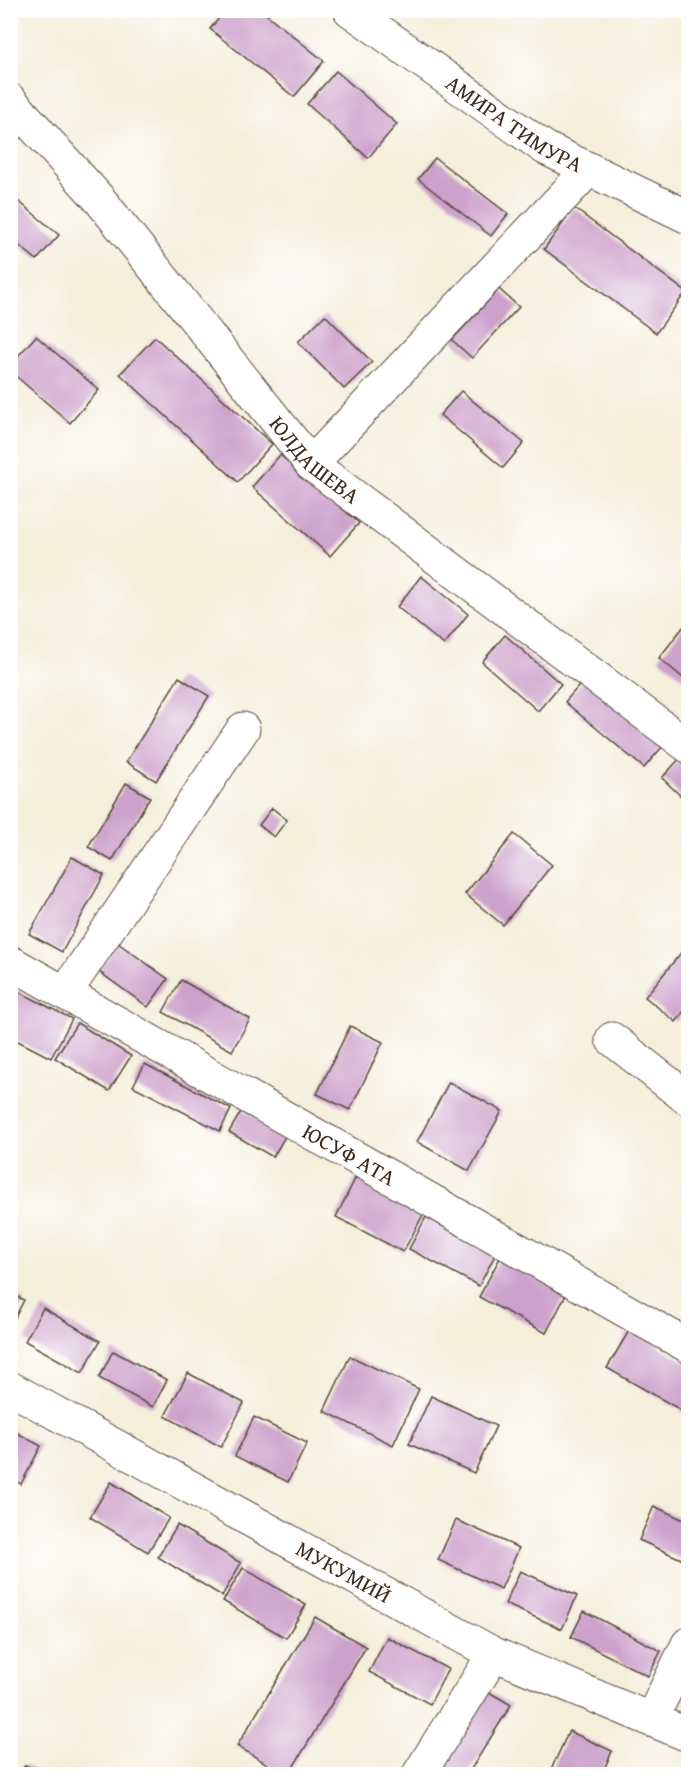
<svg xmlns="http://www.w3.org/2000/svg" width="699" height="1785" font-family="'Gentium Book Plus',serif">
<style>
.building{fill:#cca1cb}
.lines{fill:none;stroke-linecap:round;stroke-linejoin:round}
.minor-casing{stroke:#57473a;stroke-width:35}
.minor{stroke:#fff;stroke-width:33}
.labels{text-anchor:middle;stroke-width:6;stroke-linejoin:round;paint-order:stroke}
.street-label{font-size:22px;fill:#3b2a1e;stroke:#fff}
</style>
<rect width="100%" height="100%" fill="#fff"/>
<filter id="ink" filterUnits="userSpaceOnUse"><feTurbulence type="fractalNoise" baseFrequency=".0167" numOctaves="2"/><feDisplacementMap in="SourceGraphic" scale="12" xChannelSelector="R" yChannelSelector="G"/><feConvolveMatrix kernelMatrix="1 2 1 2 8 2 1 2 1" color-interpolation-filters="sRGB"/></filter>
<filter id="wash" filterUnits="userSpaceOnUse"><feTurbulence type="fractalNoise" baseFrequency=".008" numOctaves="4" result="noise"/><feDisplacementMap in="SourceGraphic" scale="24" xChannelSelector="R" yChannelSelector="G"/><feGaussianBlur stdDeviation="1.35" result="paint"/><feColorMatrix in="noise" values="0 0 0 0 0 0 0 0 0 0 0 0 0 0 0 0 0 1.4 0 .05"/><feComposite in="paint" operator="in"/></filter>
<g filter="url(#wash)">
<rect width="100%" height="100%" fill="#f4eeda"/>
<g id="blocks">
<g class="building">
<polygon points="226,10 261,10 324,61 294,97 210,29"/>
<polygon points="336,71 397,124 368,158 307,104"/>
<polygon points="435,158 508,214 491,236 418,179"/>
<polygon points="10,194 59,235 37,260 10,238"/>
<polygon points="574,208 686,292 656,333 544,249"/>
<polygon points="499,289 519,307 472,358 452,340"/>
<polygon points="325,315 372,362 344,389 298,342"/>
<polygon points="36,336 99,390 70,423 10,371 10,365"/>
<polygon points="155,337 272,444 238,482 120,374"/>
<polygon points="461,391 524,443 503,468 440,415"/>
<polygon points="280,455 359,523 330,556 252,487"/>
<polygon points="421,576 468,614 444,645 397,607"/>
<polygon points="688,621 688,682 659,658"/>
<polygon points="505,635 561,684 538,711 482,662"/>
<polygon points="179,677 209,696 156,781 126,762"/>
<polygon points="584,680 663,746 644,768 565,702"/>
<polygon points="681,757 688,764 688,803 662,778"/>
<polygon points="126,783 150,797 112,861 88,847"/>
<polygon points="272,808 287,820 274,837 259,825"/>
<polygon points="514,834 552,865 503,925 465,894"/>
<polygon points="72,857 104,875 62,952 29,934"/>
<polygon points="118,943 168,979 148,1007 98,971"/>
<polygon points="684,949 688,953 688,1006 676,1022 645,997"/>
<polygon points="181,980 250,1019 232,1051 163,1012"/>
<polygon points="12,988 72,1019 51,1058 10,1037"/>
<polygon points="77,1023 131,1056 109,1091 55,1058"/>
<polygon points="350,1026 383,1042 350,1110 317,1094"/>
<polygon points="145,1064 231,1109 220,1131 133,1086"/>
<polygon points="449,1082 502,1111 469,1171 417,1142"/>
<polygon points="242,1110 286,1135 273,1157 229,1132"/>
<polygon points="356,1177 424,1213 403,1252 336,1217"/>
<polygon points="426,1217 495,1255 479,1286 409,1249"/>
<polygon points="501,1256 568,1291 546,1333 479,1297"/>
<polygon points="10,1293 24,1300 10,1327"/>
<polygon points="43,1308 100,1341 82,1373 25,1341"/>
<polygon points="630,1329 688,1363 688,1404 684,1412 607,1368"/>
<polygon points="113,1351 167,1380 153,1407 99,1378"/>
<polygon points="350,1356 419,1389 393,1445 324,1411"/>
<polygon points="188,1373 244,1403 221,1447 165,1416"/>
<polygon points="431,1396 496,1426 474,1473 409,1444"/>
<polygon points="254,1417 307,1443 288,1482 235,1456"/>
<polygon points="10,1429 41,1446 21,1484 10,1478"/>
<polygon points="111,1482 169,1518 148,1552 90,1517"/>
<polygon points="654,1506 688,1522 688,1562 639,1540"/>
<polygon points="456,1520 519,1548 501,1589 438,1560"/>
<polygon points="177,1525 241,1563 222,1596 158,1557"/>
<polygon points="243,1568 306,1605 286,1638 223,1601"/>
<polygon points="520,1571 577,1596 562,1629 505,1604"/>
<polygon points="584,1611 661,1651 648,1676 571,1637"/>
<polygon points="315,1617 366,1647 289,1774 284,1774 237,1746"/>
<polygon points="387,1637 448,1669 430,1704 369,1672"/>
<polygon points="489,1692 511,1705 468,1774 456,1774 443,1766"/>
<polygon points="569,1731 612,1751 602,1774 549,1774"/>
<polygon points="25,1765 41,1774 20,1774"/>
</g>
</g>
</g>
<g filter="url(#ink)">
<use href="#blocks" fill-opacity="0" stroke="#57473a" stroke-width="1.5"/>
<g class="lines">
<g class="minor-casing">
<g id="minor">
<path id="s1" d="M350 10 545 148 688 217"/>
<path id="s2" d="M10 100 100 200 311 464 688 746"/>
<polyline points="311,464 589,169"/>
<path id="s3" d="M10 962 688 1346"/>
<polyline points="65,993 243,729"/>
<polyline points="612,1039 688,1099"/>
<path id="s4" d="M10 1388 494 1654 688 1735"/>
<polyline points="651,1720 688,1644"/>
<polyline points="419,1774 494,1654"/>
</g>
</g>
<use href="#minor" class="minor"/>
</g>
</g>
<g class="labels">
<g class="street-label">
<text dy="8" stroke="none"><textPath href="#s1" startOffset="200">АМИРА ТИМУРА</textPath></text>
<text dy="8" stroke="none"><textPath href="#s2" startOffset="472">ЮЛДАШЕВА</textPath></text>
<text dy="8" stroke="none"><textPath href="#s3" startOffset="390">ЮСУФ АТА</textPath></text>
<text dy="8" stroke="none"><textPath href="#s4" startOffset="381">МУКУМИЙ</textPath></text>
</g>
</g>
<rect width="699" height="1785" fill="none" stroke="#fff" stroke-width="36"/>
</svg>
